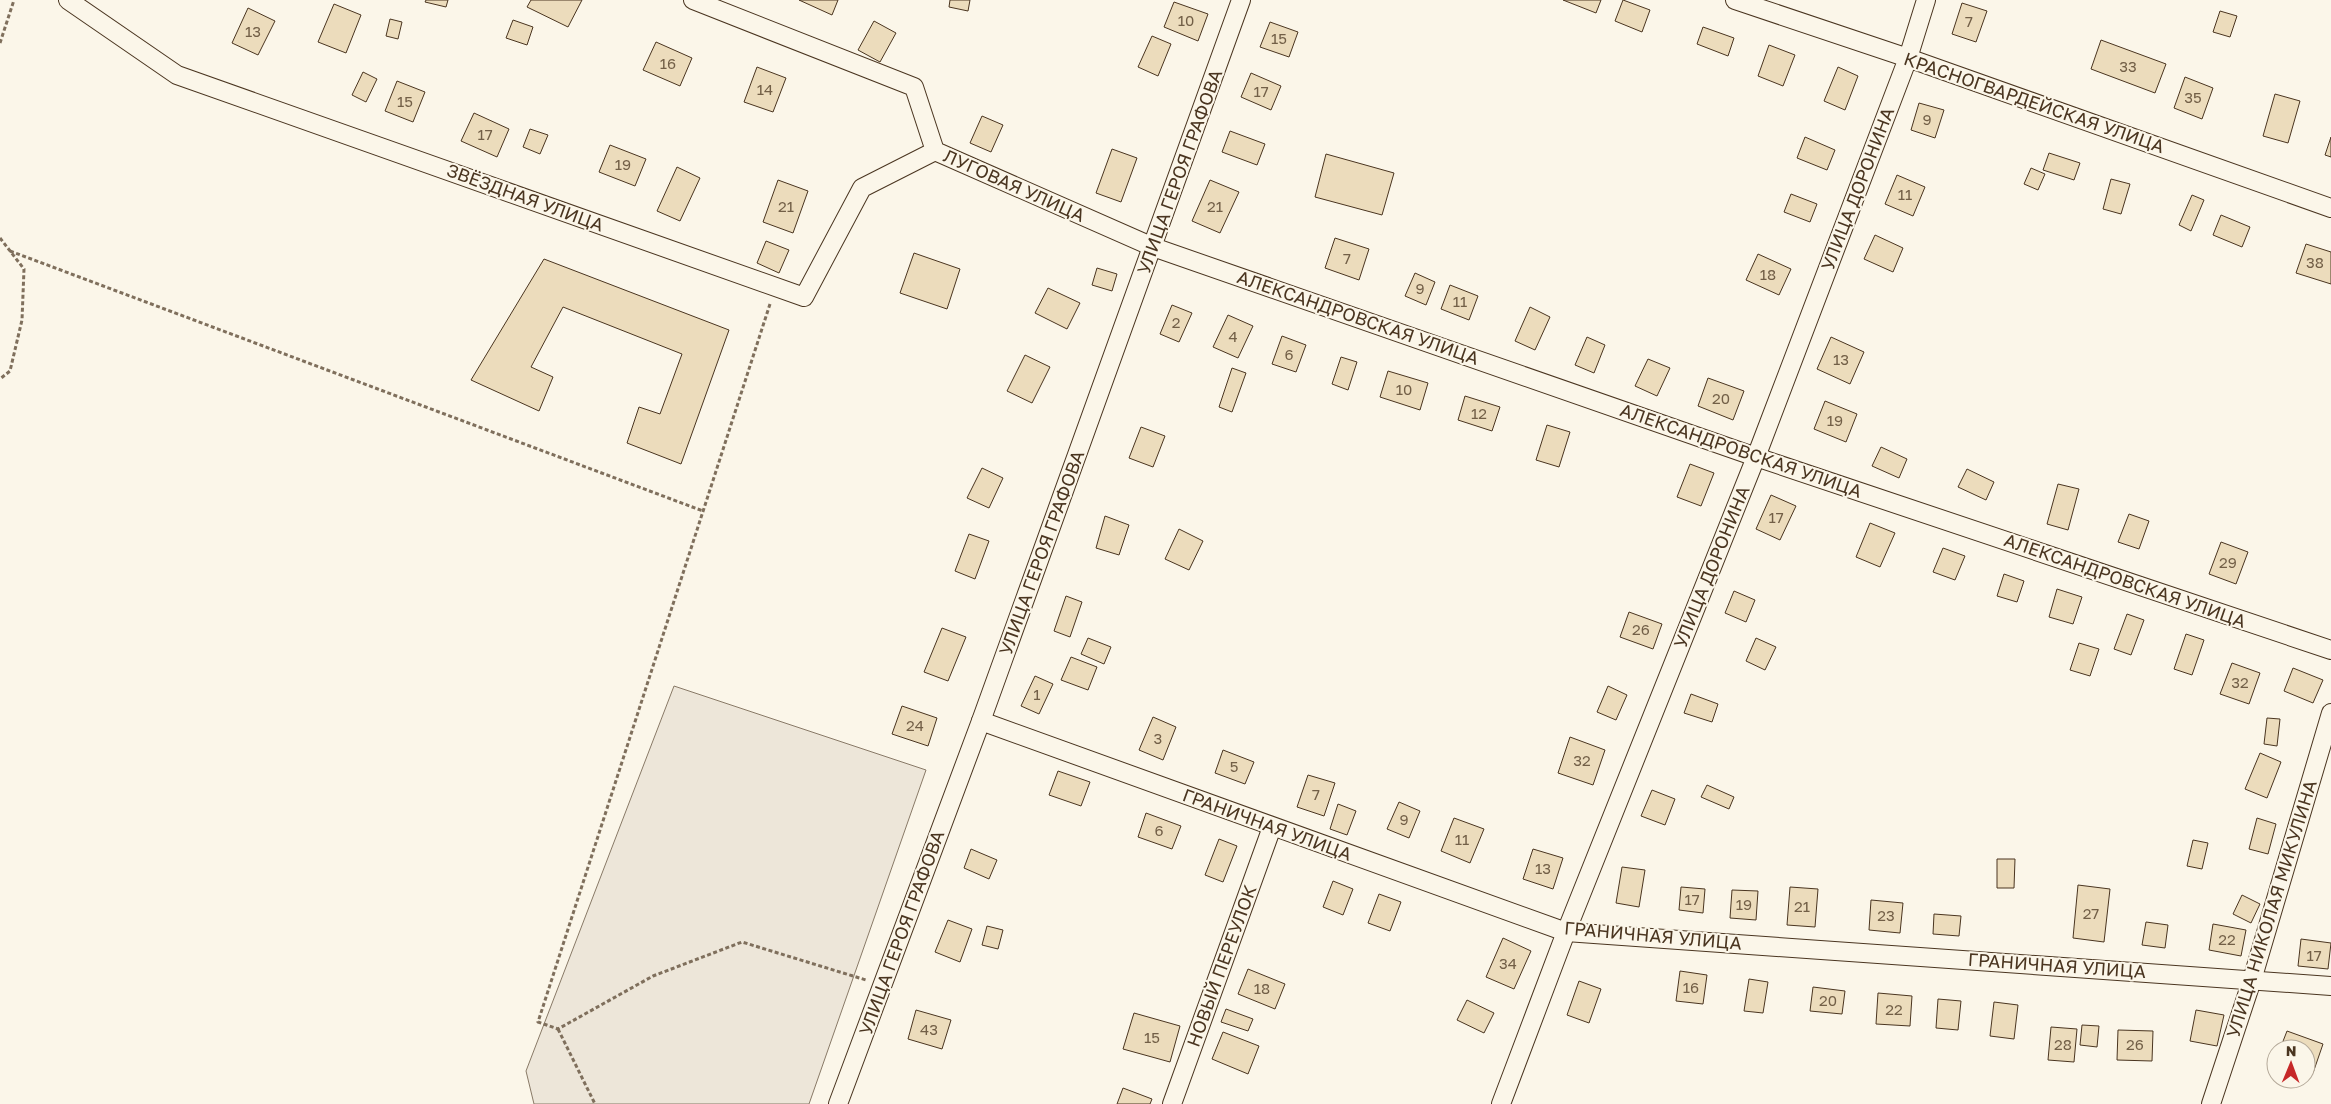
<svg xmlns="http://www.w3.org/2000/svg" width="2331" height="1104" font-family="'Golos Text',sans-serif">
<style>
.green{fill:#ede6d9;stroke:#887966}
.building{fill:#ecdcbc;stroke:#4a3520}
.lines{fill:none;stroke-linecap:round;stroke-linejoin:round}
.minor-casing{stroke:#4a3520;stroke-width:20}
.path{stroke:#7f6f5c;stroke-width:3;stroke-dasharray:4 2.5;stroke-linecap:butt}
.minor{stroke:#fbf6e9;stroke-width:18}
.labels{text-anchor:middle;stroke-width:4;stroke-linejoin:round;paint-order:stroke}
.number-label{font-size:15px;fill:#725f47}
.street-label{font-size:18px;fill:#4a3520;stroke:#fbf6e9}
</style>
<rect width="100%" height="100%" fill="#fbf6e9"/>
<polygon class="green" points="674,686 926,770 809,1104 534,1104 526,1071"/>
<g class="building">
<polygon points="426,0 448,0 446,7 425,2"/>
<polygon points="531,0 582,0 568,27 527,7"/>
<polygon points="799,0 838,0 832,15"/>
<polygon points="950,0 970,0 968,11 949,7"/>
<polygon points="1563,0 1601,0 1596,13"/>
<polygon points="1623,0 1650,10 1642,32 1615,21"/>
<polygon points="1174,2 1208,14 1198,41 1164,27"/>
<polygon points="1962,3 1987,11 1976,42 1952,34"/>
<polygon points="334,4 361,15 346,53 318,42"/>
<polygon points="248,8 275,21 258,55 232,43"/>
<polygon points="2220,11 2237,16 2230,37 2213,32"/>
<polygon points="390,19 402,22 398,39 386,36"/>
<polygon points="513,20 533,27 527,45 506,38"/>
<polygon points="874,21 896,33 880,62 858,50"/>
<polygon points="1270,22 1298,32 1289,57 1260,47"/>
<polygon points="1703,27 1734,38 1728,56 1697,44"/>
<polygon points="1152,36 1171,44 1158,76 1138,67"/>
<polygon points="2101,40 2166,64 2155,93 2091,69"/>
<polygon points="656,42 692,58 680,86 643,70"/>
<polygon points="1769,45 1795,55 1783,86 1758,76"/>
<polygon points="757,67 786,78 773,112 744,102"/>
<polygon points="1838,67 1858,76 1845,110 1824,101"/>
<polygon points="363,72 377,79 366,102 352,95"/>
<polygon points="1251,73 1281,86 1271,110 1241,97"/>
<polygon points="2185,77 2213,88 2202,119 2174,108"/>
<polygon points="397,81 425,92 413,122 385,111"/>
<polygon points="2275,94 2300,101 2288,143 2263,136"/>
<polygon points="1919,103 1944,110 1935,138 1911,130"/>
<polygon points="474,113 509,129 497,157 461,141"/>
<polygon points="982,116 1003,125 991,152 970,143"/>
<polygon points="530,129 548,135 540,154 523,147"/>
<polygon points="1230,131 1265,144 1257,165 1222,152"/>
<polygon points="1805,137 1835,150 1827,170 1797,158"/>
<polygon points="2331,137 2331,157 2325,155"/>
<polygon points="610,145 646,159 635,186 599,172"/>
<polygon points="1112,149 1137,158 1121,202 1096,193"/>
<polygon points="2049,153 2080,163 2074,180 2043,170"/>
<polygon points="1326,154 1394,173 1382,215 1315,197"/>
<polygon points="677,167 700,178 680,221 657,211"/>
<polygon points="2031,168 2045,174 2038,190 2024,184"/>
<polygon points="1897,175 1925,187 1913,216 1885,204"/>
<polygon points="2111,179 2130,184 2121,214 2103,209"/>
<polygon points="778,180 808,191 793,233 763,222"/>
<polygon points="1210,180 1239,192 1220,233 1192,221"/>
<polygon points="1791,194 1817,204 1810,222 1784,212"/>
<polygon points="2192,195 2204,200 2191,231 2179,225"/>
<polygon points="2221,215 2250,227 2242,247 2213,235"/>
<polygon points="1875,235 1903,248 1893,272 1864,259"/>
<polygon points="1335,238 1369,249 1359,280 1325,268"/>
<polygon points="766,241 789,250 779,273 757,263"/>
<polygon points="2306,244 2331,252 2331,284 2296,273"/>
<polygon points="914,253 960,269 947,309 900,293"/>
<polygon points="1758,254 1791,269 1779,295 1746,280"/>
<polygon points="544,259 729,330 681,464 627,443 639,407 660,414 682,354 563,307 531,367 553,377 539,411 471,380"/>
<polygon points="1097,268 1117,274 1112,291 1092,285"/>
<polygon points="1415,273 1435,282 1426,305 1405,296"/>
<polygon points="1450,285 1478,296 1469,320 1441,309"/>
<polygon points="1048,288 1080,303 1067,329 1035,313"/>
<polygon points="1172,305 1192,313 1179,342 1160,334"/>
<polygon points="1530,307 1550,317 1535,350 1515,341"/>
<polygon points="1228,315 1253,326 1238,358 1213,347"/>
<polygon points="1282,336 1306,345 1296,372 1272,364"/>
<polygon points="1587,337 1605,345 1594,373 1575,365"/>
<polygon points="1831,337 1864,352 1850,384 1817,369"/>
<polygon points="1025,355 1050,367 1032,403 1007,391"/>
<polygon points="1341,357 1357,362 1348,390 1332,384"/>
<polygon points="1648,359 1670,368 1657,396 1635,386"/>
<polygon points="1232,368 1246,373 1232,412 1219,407"/>
<polygon points="1388,371 1428,383 1420,410 1380,397"/>
<polygon points="1708,378 1744,391 1733,420 1698,406"/>
<polygon points="1465,396 1500,407 1492,431 1458,420"/>
<polygon points="1825,401 1857,414 1846,442 1814,429"/>
<polygon points="1547,425 1570,432 1559,467 1536,460"/>
<polygon points="1141,427 1165,436 1153,467 1129,458"/>
<polygon points="1881,447 1907,459 1899,478 1872,466"/>
<polygon points="1690,464 1714,473 1701,506 1677,497"/>
<polygon points="982,468 1003,478 989,508 967,498"/>
<polygon points="1967,469 1994,482 1986,500 1958,487"/>
<polygon points="2058,484 2079,489 2068,530 2047,524"/>
<polygon points="1771,495 1796,506 1780,540 1756,529"/>
<polygon points="2129,514 2149,521 2139,549 2118,542"/>
<polygon points="1105,516 1129,525 1119,555 1096,548"/>
<polygon points="1870,523 1895,533 1880,567 1856,557"/>
<polygon points="1179,529 1203,541 1189,570 1165,559"/>
<polygon points="969,534 989,541 975,579 955,571"/>
<polygon points="2221,542 2248,552 2236,584 2209,574"/>
<polygon points="1943,548 1965,556 1955,580 1933,572"/>
<polygon points="2004,574 2024,581 2017,602 1997,596"/>
<polygon points="2057,589 2082,597 2073,624 2049,617"/>
<polygon points="1734,591 1755,600 1746,622 1725,613"/>
<polygon points="1066,596 1082,602 1070,637 1054,631"/>
<polygon points="1629,612 1662,624 1653,649 1620,637"/>
<polygon points="2127,614 2144,620 2131,655 2114,649"/>
<polygon points="942,628 966,637 948,681 924,672"/>
<polygon points="2186,634 2204,640 2192,675 2174,669"/>
<polygon points="1088,638 1111,647 1104,664 1081,654"/>
<polygon points="1756,638 1776,647 1765,670 1746,661"/>
<polygon points="2079,643 2099,649 2090,676 2070,670"/>
<polygon points="1071,657 1097,667 1088,690 1061,680"/>
<polygon points="2232,663 2260,673 2249,704 2220,694"/>
<polygon points="2293,668 2323,680 2313,703 2284,691"/>
<polygon points="1035,676 1053,684 1039,714 1021,706"/>
<polygon points="1608,686 1627,695 1616,720 1597,712"/>
<polygon points="1691,694 1718,704 1712,722 1684,713"/>
<polygon points="902,706 937,718 928,746 892,734"/>
<polygon points="1153,717 1176,727 1163,760 1139,750"/>
<polygon points="2267,718 2280,719 2277,746 2264,744"/>
<polygon points="1570,737 1605,750 1593,785 1558,773"/>
<polygon points="1223,750 1254,762 1245,784 1215,773"/>
<polygon points="2260,753 2281,762 2267,798 2245,789"/>
<polygon points="1058,771 1090,782 1081,806 1049,795"/>
<polygon points="1308,775 1335,783 1324,816 1297,807"/>
<polygon points="1707,785 1734,797 1729,809 1701,797"/>
<polygon points="1652,790 1675,799 1665,825 1641,816"/>
<polygon points="1399,802 1420,811 1409,838 1387,829"/>
<polygon points="1338,804 1356,811 1347,835 1330,829"/>
<polygon points="1146,813 1181,826 1172,849 1138,837"/>
<polygon points="1454,818 1484,829 1470,863 1441,851"/>
<polygon points="2257,818 2276,824 2268,854 2249,849"/>
<polygon points="1219,839 1237,846 1223,882 1205,875"/>
<polygon points="2193,840 2208,843 2202,869 2187,866"/>
<polygon points="971,849 997,860 989,879 964,868"/>
<polygon points="1533,849 1563,858 1553,889 1523,879"/>
<polygon points="1997,859 2015,859 2014,888 1997,888"/>
<polygon points="1622,867 1645,870 1639,907 1616,903"/>
<polygon points="1333,881 1353,889 1343,915 1323,907"/>
<polygon points="2078,885 2110,889 2104,942 2073,938"/>
<polygon points="1681,887 1705,889 1703,913 1679,910"/>
<polygon points="1790,887 1818,889 1815,927 1787,925"/>
<polygon points="1732,890 1758,891 1756,920 1730,918"/>
<polygon points="1379,894 1401,902 1390,931 1368,923"/>
<polygon points="2242,895 2260,904 2251,923 2233,914"/>
<polygon points="1871,900 1903,903 1900,933 1869,930"/>
<polygon points="1934,914 1961,916 1959,936 1933,934"/>
<polygon points="948,920 972,929 960,962 935,952"/>
<polygon points="2146,922 2168,925 2165,948 2142,945"/>
<polygon points="2213,924 2246,930 2241,956 2209,950"/>
<polygon points="987,926 1003,930 998,949 982,945"/>
<polygon points="1503,938 1531,951 1514,989 1486,977"/>
<polygon points="2301,939 2331,943 2328,969 2298,966"/>
<polygon points="1248,969 1285,984 1275,1009 1238,994"/>
<polygon points="1680,971 1707,975 1703,1004 1676,1001"/>
<polygon points="1749,979 1768,982 1763,1013 1744,1011"/>
<polygon points="1579,981 1601,989 1589,1023 1567,1015"/>
<polygon points="1813,987 1845,991 1842,1014 1810,1011"/>
<polygon points="1878,993 1912,996 1910,1026 1876,1024"/>
<polygon points="1938,999 1961,1001 1958,1030 1936,1028"/>
<polygon points="1467,1000 1494,1013 1484,1033 1457,1020"/>
<polygon points="1994,1002 2018,1005 2014,1039 1990,1036"/>
<polygon points="1226,1009 1253,1019 1248,1031 1221,1022"/>
<polygon points="916,1010 951,1020 942,1049 908,1039"/>
<polygon points="2196,1010 2224,1015 2217,1046 2190,1041"/>
<polygon points="1134,1013 1180,1026 1170,1062 1123,1049"/>
<polygon points="2082,1025 2099,1026 2097,1047 2080,1045"/>
<polygon points="2051,1027 2077,1029 2074,1062 2048,1060"/>
<polygon points="2118,1030 2153,1031 2152,1061 2117,1060"/>
<polygon points="2287,1031 2323,1044 2313,1073 2306,1070 2306,1049 2280,1049"/>
<polygon points="1223,1032 1259,1046 1248,1074 1212,1059"/>
<polygon points="1123,1088 1152,1099 1150,1104 1117,1104"/>
</g>
<g class="lines">
<g class="minor-casing">
<g id="minor">
<polyline points="68,0 177,75 804,297 862,188 935,151"/>
<polyline points="693,0 914,87 935,151 1153,247 1756,457 2331,650"/>
<polyline points="1735,0 1908,58 2331,208"/>
<polyline points="981,721 1566,932 2331,986"/>
<polyline points="838,1104 981,721 1241,0"/>
<polyline points="1172,1104 1272,827"/>
<polyline points="1501,1104 1566,932 1756,457 1908,58 1926,0"/>
<polyline points="2211,1104 2252,980 2331,713"/>
</g>
</g>
<g class="path">
<polyline points="0,43 14,0"/>
<polyline points="0,238 24,269 22,320 10,371 0,379"/>
<polyline points="10,251 703,511"/>
<polyline points="770,304 538,1022 558,1029 653,976 742,942 866,980"/>
<polyline points="558,1029 595,1104"/>
</g>
<use href="#minor" class="minor"/>
</g>
<g class="labels">
<g class="number-label">
<text x="1186" y="26">10</text>
<text x="1969" y="27">7</text>
<text x="253" y="37">13</text>
<text x="1279" y="44">15</text>
<text x="668" y="69">16</text>
<text x="2128" y="72">33</text>
<text x="765" y="95">14</text>
<text x="1261" y="97">17</text>
<text x="2193" y="103">35</text>
<text x="405" y="107">15</text>
<text x="1927" y="125">9</text>
<text x="485" y="140">17</text>
<text x="623" y="170">19</text>
<text x="1905" y="200">11</text>
<text x="786" y="212">21</text>
<text x="1215" y="212">21</text>
<text x="1347" y="264">7</text>
<text x="2315" y="268">38</text>
<text x="1768" y="280">18</text>
<text x="1420" y="294">9</text>
<text x="1460" y="307">11</text>
<text x="1176" y="328">2</text>
<text x="1233" y="342">4</text>
<text x="1289" y="360">6</text>
<text x="1841" y="365">13</text>
<text x="1404" y="395">10</text>
<text x="1721" y="404">20</text>
<text x="1479" y="419">12</text>
<text x="1835" y="426">19</text>
<text x="1776" y="523">17</text>
<text x="2228" y="568">29</text>
<text x="1641" y="635">26</text>
<text x="2240" y="688">32</text>
<text x="1037" y="700">1</text>
<text x="915" y="731">24</text>
<text x="1158" y="744">3</text>
<text x="1582" y="766">32</text>
<text x="1234" y="772">5</text>
<text x="1316" y="800">7</text>
<text x="1404" y="825">9</text>
<text x="1159" y="836">6</text>
<text x="1462" y="845">11</text>
<text x="1543" y="874">13</text>
<text x="1692" y="905">17</text>
<text x="1744" y="910">19</text>
<text x="1802" y="912">21</text>
<text x="2091" y="919">27</text>
<text x="1886" y="921">23</text>
<text x="2227" y="945">22</text>
<text x="2314" y="961">17</text>
<text x="1508" y="969">34</text>
<text x="1691" y="993">16</text>
<text x="1262" y="994">18</text>
<text x="1828" y="1006">20</text>
<text x="1894" y="1015">22</text>
<text x="929" y="1035">43</text>
<text x="1152" y="1043">15</text>
<text x="2063" y="1050">28</text>
<text x="2135" y="1050">26</text>
</g>
<g class="street-label">
<text transform="translate(2034 103) rotate(19)" y="6">КРАСНОГВАРДЕЙСКАЯ УЛИЦА</text>
<text transform="translate(1180 172) rotate(-70)" y="6">УЛИЦА ГЕРОЯ ГРАФОВА</text>
<text transform="translate(1014 186) rotate(24)" y="6">ЛУГОВАЯ УЛИЦА</text>
<text transform="translate(1858 189) rotate(-69)" y="6">УЛИЦА ДОРОНИНА</text>
<text transform="translate(525 198) rotate(20)" y="6">ЗВЁЗДНАЯ УЛИЦА</text>
<text transform="translate(1358 318) rotate(19)" y="6">АЛЕКСАНДРОВСКАЯ УЛИЦА</text>
<text transform="translate(1741 451) rotate(19)" y="6">АЛЕКСАНДРОВСКАЯ УЛИЦА</text>
<text transform="translate(1042 553) rotate(-70)" y="6">УЛИЦА ГЕРОЯ ГРАФОВА</text>
<text transform="translate(1712 567) rotate(-68)" y="6">УЛИЦА ДОРОНИНА</text>
<text transform="translate(2125 581) rotate(19)" y="6">АЛЕКСАНДРОВСКАЯ УЛИЦА</text>
<text transform="translate(1267 825) rotate(20)" y="6">ГРАНИЧНАЯ УЛИЦА</text>
<text transform="translate(2272 909) rotate(-73)" y="6">УЛИЦА НИКОЛАЯ МИКУЛИНА</text>
<text transform="translate(902 933) rotate(-70)" y="6">УЛИЦА ГЕРОЯ ГРАФОВА</text>
<text transform="translate(1653 936) rotate(5)" y="6">ГРАНИЧНАЯ УЛИЦА</text>
<text transform="translate(1222 966) rotate(-70)" y="6">НОВЫЙ ПЕРЕУЛОК</text>
<text transform="translate(2057 966) rotate(4)" y="6">ГРАНИЧНАЯ УЛИЦА</text>
</g>
</g>
<g transform="translate(2291 1064) rotate(1)"><circle r="24" fill="#fbf6e9" stroke="#b4a999"/>
<path d="M0-4L9 19L0 12L-9 19Z" fill="#c62828"/>
<text y="-8" font-size="14" font-weight="bold" text-anchor="middle" fill="#4a3520">N</text>
</g>
</svg>
